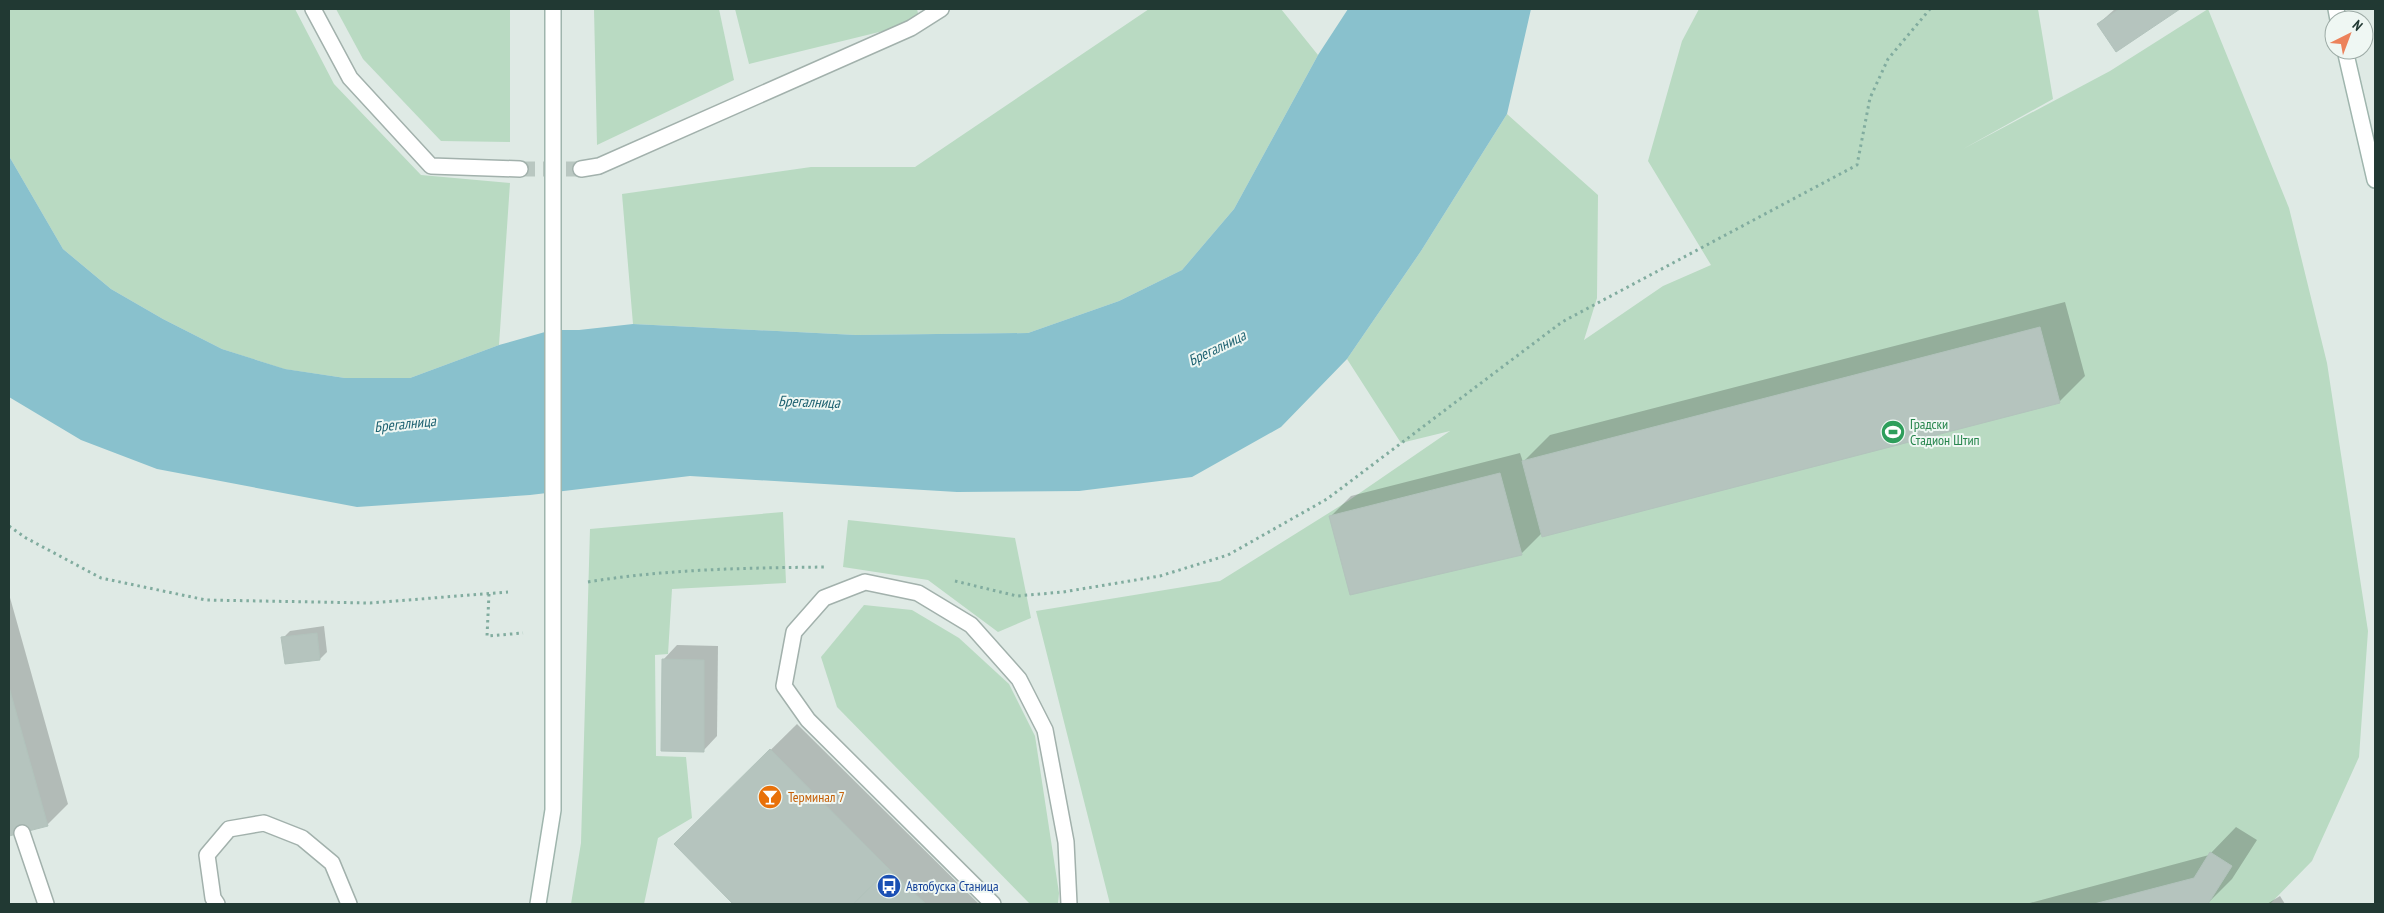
<svg xmlns="http://www.w3.org/2000/svg" width="2384" height="913" font-family="'PT Sans Narrow',sans-serif">
<style>
.green{fill:#b9dac2}
.water{fill:#89c1cd}
.shadow{fill:#0003}
.building{fill:#b5c4be;stroke:#b2c3bc}
.lines{fill:none;stroke-linecap:round;stroke-linejoin:round}
.street-tunnel{stroke:#b9c7c1;stroke-width:15;stroke-dasharray:15 8;stroke-linecap:butt}
.lane-casing{stroke:#a2b1ac;stroke-width:18}
.street-casing{stroke:#a2b1ac;stroke-width:18}
.secondary-casing{stroke:#9fb5ad;stroke-width:18}
.path{stroke:#81ac9f;stroke-width:3;stroke-dasharray:2.5 4;stroke-linecap:butt}
.lane{stroke:#fff;stroke-width:15}
.street{stroke:#fff;stroke-width:15}
.secondary{stroke:#fff;stroke-width:15}
.labels{text-anchor:middle;stroke-width:4;stroke-linejoin:round;paint-order:stroke}
.leisure-label{font-size:14px;fill:#27864d;stroke:#eff7f3;text-anchor:start}
.food-label{font-size:14px;fill:#c56008;stroke:#eff7f3;text-anchor:start}
.transit-label{font-size:14px;fill:#164399;stroke:#eff7f3;text-anchor:start}
.water-label{font-size:15px;font-style:italic;fill:#1e6271;stroke:#eff7f3}
</style>
<rect width="100%" height="100%" fill="#dfeae5"/>
<g class="green">
<polygon points="9,9 295,9 334,84 421,175 510,183 499,345 410,378 345,378 284,369 222,349 163,319 111,289 63,249 9,156"/>
<polygon points="336,9 510,9 510,142 441,141 363,59"/>
<polygon points="594,9 719,9 734,80 597,145"/>
<polygon points="735,9 917,9 920,22 749,64"/>
<polygon points="1149,9 1281,9 1318,55 1234,209 1182,270 1119,301 1028,333 856,335 633,324 622,194 811,167 915,167"/>
<polygon points="1699,9 2038,9 2053,99 1963,149 2110,71 2208,9 2289,208 2327,363 2368,631 2359,757 2312,861 2270,904 1110,904 1036,611 1220,581 1348,501 1450,431 1401,443 1347,359 1421,251 1507,114 1598,195 1597,298 1584,340 1663,286 1711,265 1648,161 1682,41"/>
<polygon points="783,512 786,583 672,589 668,654 655,655 656,756 686,757 692,818 658,838 644,904 571,904 581,843 590,529"/>
<polygon points="848,520 1015,538 1031,618 998,632 928,580 843,567"/>
<polygon points="864,605 912,610 959,638 1009,684 1035,736 1059,893 1058,904 1030,904 837,707 821,657"/>
</g>
<polygon class="water" points="1348,9 1531,9 1507,114 1421,251 1347,359 1281,427 1192,477 1079,491 957,492 690,476 530,495 357,507 157,469 81,440 9,397 9,156 63,249 111,289 163,319 222,349 285,369 345,378 410,378 499,345 552,330 579,330 633,324 856,335 1028,333 1119,301 1182,270 1234,209 1318,55"/>
<g class="shadow">
<polygon points="2115,9 2178,9 2116,50 2098,24"/>
<polygon points="2065,302 2085,376 2059,402 1542,533 1522,553 1351,594 1330,517 1351,496 1520,453 1523,462 1550,435"/>
<polygon points="9,594 68,804 47,825 9,835"/>
<polygon points="324,626 327,652 320,659 286,663 283,638 290,631"/>
<polygon points="677,645 718,646 717,736 703,751 663,660"/>
<polygon points="797,724 979,904 736,904 675,844"/>
<polygon points="2236,827 2257,840 2232,879 2207,904 2026,904 2209,855"/>
<polygon points="2280,896 2285,904 2267,904"/>
</g>
<g class="building">
<polygon points="2119,9 2180,9 2116,52 2097,24"/>
<polygon points="2040,327 2060,403 1542,537 1522,461"/>
<polygon points="1500,473 1522,555 1350,595 1329,516"/>
<polygon points="317,633 320,660 285,664 281,637"/>
<polygon points="662,659 704,660 704,752 661,751"/>
<polygon points="9,687 48,826 9,836"/>
<polygon points="770,749 889,869 853,904 733,904 674,844"/>
<polygon points="2210,852 2232,866 2208,904 2094,904 2194,878"/>
<polygon points="889,869 926,904 853,904"/>
</g>
<g class="lines">
<polyline class="street-tunnel" points="520,169 581,169"/>
<g class="lane-casing">
<polyline id="lane" points="217,904 213,898 207,855 229,829 264,823 302,838 332,863 349,904"/>
</g>
<g class="street-casing">
<g id="street">
<polyline points="313,9 350,78 431,166 520,169"/>
<polyline points="581,169 599,166 911,28 941,9"/>
<polyline points="22,833 46,904"/>
<polyline points="993,904 808,720 784,686 794,632 824,598 865,582 918,593 971,625 1019,679 1045,730 1066,842 1069,904"/>
</g>
</g>
<g class="secondary-casing">
<g id="secondary">
<polyline points="2336,9 2338,20"/>
<polyline points="2345,50 2375,180"/>
<polyline points="538,904 553,810 553,9"/>
</g>
</g>
<g class="path">
<polyline points="9,526 26,538 101,578 206,600 370,603 508,592"/>
<polyline points="955,581 1017,596 1063,592 1160,576 1228,555 1327,499 1562,322 1857,165 1870,98 1888,59 1930,9"/>
<path d="M588 582C666 569 746 568 825 567"/>
<polyline points="489,594 487,636 523,633"/>
</g>
<use href="#lane" class="lane"/>
<use href="#street" class="street"/>
<use href="#secondary" class="secondary"/>
</g>
<defs>
<g id="stadium-disc" transform="scale(1.25)"><circle r="9.5" fill="#2e9e5b" stroke="#eff7f3"/><path d="M0-5a6.5 5 0 1 0 0 10a6.5 5 0 1 0 0-10ZM-3.5-1.8h7v3.6h-7Z" fill="#fff"/></g>
<g id="bar-disc" transform="scale(1.25)"><circle r="9.5" fill="#e8710a" stroke="#eff7f3"/><path d="M-6-5H6L.8 .8V4.5H3.5V6h-7V4.5H-.8V.8Z" fill="#fff"/></g>
<g id="bus-disc" transform="scale(1.25)"><circle r="9.5" fill="#1a4fb4" stroke="#eff7f3"/><path d="M-5-6H5V4H4V6H2V4H-2V6H-4V4H-5ZM-3.5-4V0h7V-4ZM-3.5 1.2v1.5H-2V1.2ZM2 1.2v1.5H3.5V1.2Z" fill="#fff"/></g>
</defs>
<g fill-rule="evenodd">
<use href="#stadium-disc" x="1893" y="432"/>
<use href="#bar-disc" x="770" y="797"/>
<use href="#bus-disc" x="889" y="886"/>
</g>
<g class="labels">
<g class="leisure-label">
<text x="1910" y="429">Градски<tspan x="1910" dy="16">Стадион Штип</tspan></text>
</g>
<g class="food-label">
<text x="788" y="802">Терминал 7</text>
</g>
<g class="transit-label">
<text x="906" y="891">Автобуска Станица</text>
</g>
<g class="water-label">
<text transform="translate(1217 348) rotate(-26)" y="5">Брегалница</text>
<text transform="translate(809 402) rotate(2)" y="5">Брегалница</text>
<text transform="translate(405 424) rotate(-6)" y="5">Брегалница</text>
</g>
</g>
<rect width="2384" height="913" fill="none" stroke="#213933" stroke-width="20"/>
<g transform="translate(2349 35) rotate(42)"><circle r="24" fill="#eff7f3" stroke="#9daba6"/>
<path d="M0-4L9 19L0 12L-9 19Z" fill="#ec825b"/>
<text y="-8" font-size="14" font-weight="bold" text-anchor="middle" fill="#213933">N</text>
</g>
</svg>
